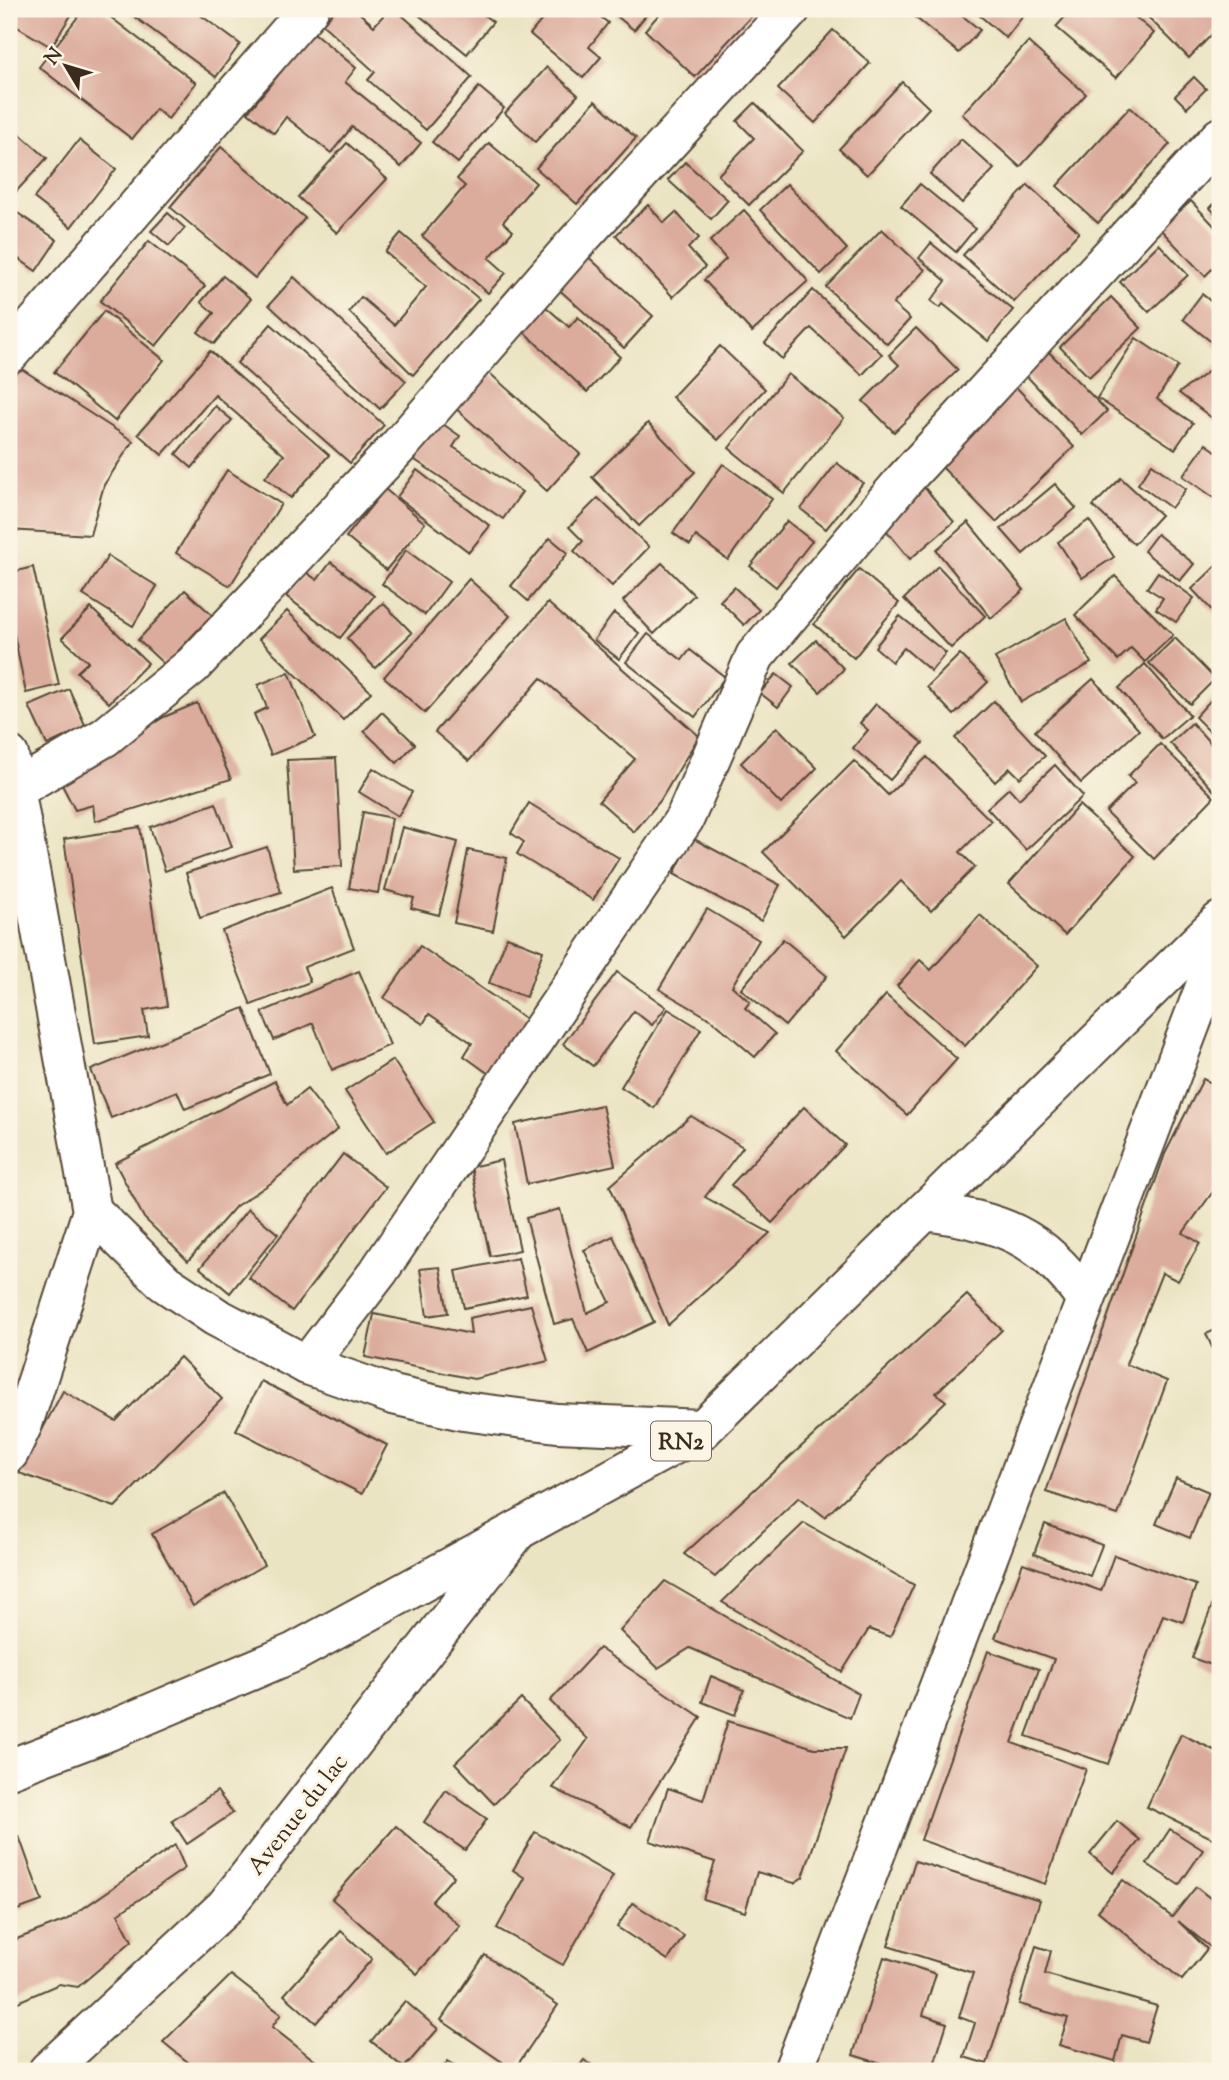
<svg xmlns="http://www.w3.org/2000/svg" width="1229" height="2080" font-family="'Sorts Mill Goudy',serif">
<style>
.building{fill:#dbab9c}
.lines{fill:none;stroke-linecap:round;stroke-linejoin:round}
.minor-casing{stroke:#554637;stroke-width:42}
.secondary-casing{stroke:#554637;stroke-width:42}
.primary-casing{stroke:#554637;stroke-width:42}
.trunk-casing{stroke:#554637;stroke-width:42}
.minor{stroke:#fff;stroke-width:38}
.secondary{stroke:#fff;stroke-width:38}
.primary{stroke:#fff;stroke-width:38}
.trunk{stroke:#fff;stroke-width:38}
.labels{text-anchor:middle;stroke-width:6;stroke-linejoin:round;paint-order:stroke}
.shield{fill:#fcf5e5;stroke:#75675a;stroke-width:2}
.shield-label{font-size:23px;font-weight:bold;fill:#3b2a1e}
.street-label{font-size:24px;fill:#3b2a1e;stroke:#fcf5e5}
</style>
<rect width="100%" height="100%" fill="#fcf5e5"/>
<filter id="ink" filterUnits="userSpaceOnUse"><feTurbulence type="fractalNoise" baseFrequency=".0143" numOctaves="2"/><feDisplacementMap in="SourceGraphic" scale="14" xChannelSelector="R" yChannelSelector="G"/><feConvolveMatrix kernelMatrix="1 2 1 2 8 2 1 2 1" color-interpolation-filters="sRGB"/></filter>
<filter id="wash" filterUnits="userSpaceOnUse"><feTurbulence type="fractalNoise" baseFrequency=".00686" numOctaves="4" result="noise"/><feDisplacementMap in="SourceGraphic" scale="28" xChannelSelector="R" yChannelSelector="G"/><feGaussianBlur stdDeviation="1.57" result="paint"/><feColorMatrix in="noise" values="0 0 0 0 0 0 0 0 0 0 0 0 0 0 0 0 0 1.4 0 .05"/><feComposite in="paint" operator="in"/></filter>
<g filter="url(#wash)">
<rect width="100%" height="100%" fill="#ebe4c3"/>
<g id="blocks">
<g class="building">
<polygon points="16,9 75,9 51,47 9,22"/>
<polygon points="84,9 100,9 196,83 168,119 156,109 132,139 39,67"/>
<polygon points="124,9 192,9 240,44 216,77"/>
<polygon points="336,9 355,9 374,26 389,9 395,9 472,77 426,130 368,80 375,72 322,24"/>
<polygon points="424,9 476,9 493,22 467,54 419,15"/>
<polygon points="551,9 591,9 608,23 589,47 601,57 583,78 530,34"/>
<polygon points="608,9 651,9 634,30"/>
<polygon points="664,9 758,9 695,77 645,30"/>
<polygon points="905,9 954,9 980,30 959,53"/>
<polygon points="972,9 1022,9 1026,12 1006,38"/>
<polygon points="1072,9 1126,9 1154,33 1116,78 1056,27"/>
<polygon points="1140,9 1219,9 1220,26 1189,58"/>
<polygon points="833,30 870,63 815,123 778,89"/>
<polygon points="313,32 356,68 345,82 421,143 401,167 352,127 331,153 286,117 274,133 248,112"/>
<polygon points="1028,42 1086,94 1020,167 962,114"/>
<polygon points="547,67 578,95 535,142 505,113"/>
<polygon points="1194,77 1206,89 1187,108 1175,96"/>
<polygon points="902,82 929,108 867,175 839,149"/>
<polygon points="479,87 504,108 458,163 432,142"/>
<polygon points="595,101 636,138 577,204 536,168"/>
<polygon points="755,103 803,151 749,205 718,175 754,138 737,121"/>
<polygon points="1130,107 1170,144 1098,223 1057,186"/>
<polygon points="13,128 47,158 13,195 9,191 9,132"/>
<polygon points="961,139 994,169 962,203 930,174"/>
<polygon points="79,140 116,169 71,227 34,198"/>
<polygon points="347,143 387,179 337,233 298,197"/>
<polygon points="489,143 536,183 503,222 513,231 489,258 506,273 488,293 422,236 465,186 457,179"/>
<polygon points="221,147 305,218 255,278 170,207"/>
<polygon points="685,162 728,200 711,219 668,180"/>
<polygon points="787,184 847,249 821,274 760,210"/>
<polygon points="920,184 975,229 956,252 901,206"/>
<polygon points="1028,185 1079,232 1014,302 963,255"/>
<polygon points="1220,198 1220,218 1210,208"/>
<polygon points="1191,201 1220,232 1220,261 1205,276 1160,229"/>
<polygon points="648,205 664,223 676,212 699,238 688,248 705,267 673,297 616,235"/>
<polygon points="9,207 57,240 36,271 9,252"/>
<polygon points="744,210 808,281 752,332 704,280 726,259 710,241"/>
<polygon points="168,213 185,228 169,246 151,231"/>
<polygon points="882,229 925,270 893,304 910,319 887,344 826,287"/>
<polygon points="401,233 479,299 413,375 349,312 361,297 394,325 426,287 385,252"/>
<polygon points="149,241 205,286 156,346 100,301"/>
<polygon points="931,243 1013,310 988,341 943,304 940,308 931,301 946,281 919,258"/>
<polygon points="1159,244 1188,275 1149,312 1120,282"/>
<polygon points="584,253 653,316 624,348 555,286"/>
<polygon points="223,276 251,299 214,344 198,332 214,313 201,302"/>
<polygon points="294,277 406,381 380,409 269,305"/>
<polygon points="813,290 882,354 862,375 811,328 782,359 765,343"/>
<polygon points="1202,294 1220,309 1220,349 1183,319"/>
<polygon points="1111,297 1141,328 1089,377 1060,347"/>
<polygon points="546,307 569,327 578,317 620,357 587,392 523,331"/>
<polygon points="104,311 164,360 115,421 54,372"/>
<polygon points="271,324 384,425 350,463 237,363"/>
<polygon points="916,328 958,370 894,432 863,401 899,365 889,355"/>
<polygon points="1136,338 1178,366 1157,399 1193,423 1175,449 1097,398"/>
<polygon points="720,346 765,389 718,440 672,397"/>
<polygon points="1046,349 1107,411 1082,435 1022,371"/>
<polygon points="210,351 329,455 291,498 265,477 284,455 215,395 162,455 138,434"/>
<polygon points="1220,363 1220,424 1179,393"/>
<polygon points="17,366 133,441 104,485 90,535 9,530 9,376"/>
<polygon points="485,369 580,454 547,491 453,406"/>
<polygon points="788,374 844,418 784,493 729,448"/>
<polygon points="1016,387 1074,447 996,522 938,463"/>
<polygon points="215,406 232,420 192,468 176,454"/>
<polygon points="437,420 460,436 453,447 522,492 503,519 412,458"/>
<polygon points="648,423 695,472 639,526 592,477"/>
<polygon points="1206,444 1220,454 1220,502 1183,476"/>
<polygon points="837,463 863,483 826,529 801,509"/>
<polygon points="723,464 772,499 728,560 696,536 690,545 673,533"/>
<polygon points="1152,464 1186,489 1171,508 1138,484"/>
<polygon points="227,470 281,504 230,586 176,553"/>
<polygon points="417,470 490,526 469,552 397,497"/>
<polygon points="1121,478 1161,515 1134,544 1093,506"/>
<polygon points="1055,484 1076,508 1023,554 1001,529"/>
<polygon points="924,487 954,522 910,559 881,524"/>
<polygon points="385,489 425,523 386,570 346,537"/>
<polygon points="598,498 649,547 612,586 574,551 583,541 569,527"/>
<polygon points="1089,520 1114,557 1082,578 1058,542"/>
<polygon points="787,521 812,541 776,587 750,566"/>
<polygon points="968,522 1024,590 991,618 936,550"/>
<polygon points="1157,534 1194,564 1180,581 1144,551"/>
<polygon points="550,538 568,553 528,601 511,586"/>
<polygon points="406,550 449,582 425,615 382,584"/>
<polygon points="108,556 157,586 133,626 83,595"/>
<polygon points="331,562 374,596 340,638 286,596 306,572 317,580"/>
<polygon points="662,563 694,595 654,634 623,601"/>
<polygon points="938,566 985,616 951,648 904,599"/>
<polygon points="1216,566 1220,570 1220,619 1192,589"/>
<polygon points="33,567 59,685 26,693 9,610 9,573"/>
<polygon points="859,569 899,603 854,658 814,624"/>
<polygon points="1158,572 1194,598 1176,622 1156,609 1163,598 1147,588"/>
<polygon points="1115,576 1173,635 1145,662 1131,648 1118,660 1075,615"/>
<polygon points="469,579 510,616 425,713 384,677"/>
<polygon points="734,587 759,610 744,625 720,601"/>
<polygon points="185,590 212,615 165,665 138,640"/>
<polygon points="383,603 412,633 375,668 347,638"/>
<polygon points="548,603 699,736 660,801 634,832 599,801 635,759 541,678 469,761 435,732"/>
<polygon points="91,608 148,663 109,703 77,672 88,662 62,638"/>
<polygon points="287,611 371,692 343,720 259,639"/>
<polygon points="614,613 639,633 619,659 594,640"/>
<polygon points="900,616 946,653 931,671 904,648 892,662 875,647"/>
<polygon points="1066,618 1091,663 1021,702 995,658"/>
<polygon points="648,634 682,660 690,650 725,677 695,717 626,662"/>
<polygon points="1175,638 1215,679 1190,704 1149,663"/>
<polygon points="816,640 844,669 820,692 792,663"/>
<polygon points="960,654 988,682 954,715 927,687"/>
<polygon points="1145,664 1190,715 1162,739 1119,688"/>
<polygon points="289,672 315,737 271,755 254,714 267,708 258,685"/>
<polygon points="776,674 793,687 778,707 760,693"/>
<polygon points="1093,679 1139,730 1081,783 1035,731"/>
<polygon points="69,689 86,727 47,745 29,706"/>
<polygon points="1220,690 1220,742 1195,717"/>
<polygon points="994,701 1045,756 1020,778 1010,768 995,782 955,738"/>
<polygon points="197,703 231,779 95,821 93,805 75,810 60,781 164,717"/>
<polygon points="876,704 923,743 890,780 853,748 868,730 860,723"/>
<polygon points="382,712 415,744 397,763 364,731"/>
<polygon points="1192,723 1220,754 1220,789 1216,793 1170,743"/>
<polygon points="777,727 817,768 781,804 741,763"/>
<polygon points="1160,744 1214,797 1154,859 1106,812 1135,783 1128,776"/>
<polygon points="927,757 991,821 960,852 975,867 931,911 901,881 846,936 763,852 854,761 888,795"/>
<polygon points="336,758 342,866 294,869 287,760"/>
<polygon points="1055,765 1083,796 1026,850 987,808 1009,788 1019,799"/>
<polygon points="373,768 412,792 398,816 359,792"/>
<polygon points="216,803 232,847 165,871 150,827"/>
<polygon points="529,803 619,858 593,900 517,854 524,842 511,833"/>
<polygon points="1079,805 1135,856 1065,935 1009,884"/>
<polygon points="363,812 392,818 378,893 349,888"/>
<polygon points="140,827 167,1006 144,1010 148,1036 95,1044 64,839"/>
<polygon points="402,827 458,842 439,915 411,908 414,898 385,890"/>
<polygon points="692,838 780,885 761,921 674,874"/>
<polygon points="267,847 281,892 200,918 186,873"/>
<polygon points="468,850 507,858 493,931 454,923"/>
<polygon points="332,888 354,948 304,967 310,982 251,1005 222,931"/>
<polygon points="707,909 759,940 732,986 750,1002 745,1008 775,1034 755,1057 712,1020 659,989"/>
<polygon points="980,915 1037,966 965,1046 897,986 920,960 931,970"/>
<polygon points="507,937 543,951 526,997 489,983"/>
<polygon points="783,939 827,976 785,1026 741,989"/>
<polygon points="420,946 526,1019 489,1074 464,1056 472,1043 429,1014 423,1024 384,998"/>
<polygon points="359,971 390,1045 332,1070 313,1023 274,1040 262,1012"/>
<polygon points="617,972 666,1007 652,1025 634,1011 593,1066 563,1044"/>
<polygon points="886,995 957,1059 907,1115 836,1051"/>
<polygon points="244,1008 270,1074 185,1109 177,1091 111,1118 91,1070"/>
<polygon points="668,1009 701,1029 654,1108 621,1087"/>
<polygon points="393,1060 434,1122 386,1153 345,1091"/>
<polygon points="1203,1079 1220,1087 1220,1182 1183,1233 1200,1243 1178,1281 1162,1273 1126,1364 1167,1381 1118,1515 1046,1492 1165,1154"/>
<polygon points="275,1081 287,1105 307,1089 338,1129 271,1183 236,1206 188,1261 144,1218 115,1163"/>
<polygon points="602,1105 615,1165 527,1184 515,1124"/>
<polygon points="804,1107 845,1145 772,1223 731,1185"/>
<polygon points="691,1116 743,1147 705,1197 770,1233 668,1325 610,1186"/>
<polygon points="9,1119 15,1149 9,1150"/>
<polygon points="343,1154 386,1187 292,1311 249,1278"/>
<polygon points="501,1160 520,1250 490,1256 471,1167"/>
<polygon points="248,1209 278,1234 230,1293 200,1268"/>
<polygon points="560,1209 587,1313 610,1302 584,1250 613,1236 654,1322 588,1353 573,1319 554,1324 526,1218"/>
<polygon points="518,1258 527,1295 464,1308 456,1271"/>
<polygon points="440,1267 448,1313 427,1316 420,1269"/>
<polygon points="967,1295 1002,1330 936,1393 946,1401 825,1517 799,1497 715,1577 684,1554"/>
<polygon points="531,1305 548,1361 474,1379 365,1357 374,1314 471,1334 469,1318"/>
<polygon points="1220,1328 1220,1364 1206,1334"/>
<polygon points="180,1357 222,1399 115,1507 19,1473 63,1391 116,1421"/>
<polygon points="261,1381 387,1445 362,1494 236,1430"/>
<polygon points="1176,1478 1209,1492 1190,1538 1156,1524"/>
<polygon points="224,1493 264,1565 193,1606 152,1534"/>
<polygon points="804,1523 914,1585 890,1637 869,1629 842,1672 722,1602"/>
<polygon points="1045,1524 1102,1545 1090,1576 1034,1554"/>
<polygon points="1114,1555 1196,1585 1183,1622 1163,1615 1108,1764 1026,1736 1054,1659 995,1638 1023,1563 1101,1591"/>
<polygon points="665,1581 859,1694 850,1718 690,1648 658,1668 620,1631"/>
<polygon points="1220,1585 1220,1668 1192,1658"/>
<polygon points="599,1648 701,1717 631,1827 553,1788 588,1739 550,1701"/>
<polygon points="988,1651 1039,1669 1012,1743 1086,1769 1045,1884 921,1840"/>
<polygon points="711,1676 744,1690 735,1715 702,1702"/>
<polygon points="521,1699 560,1740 494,1804 455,1763"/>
<polygon points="728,1721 814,1748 846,1748 803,1877 794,1883 757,1872 745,1912 703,1899 715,1862 650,1841 668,1788 703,1800"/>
<polygon points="1181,1734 1220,1753 1220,1842 1147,1807"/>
<polygon points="446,1790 487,1819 465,1850 424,1822"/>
<polygon points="217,1791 233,1813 187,1844 172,1821"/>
<polygon points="1117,1821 1140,1840 1113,1873 1090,1854"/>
<polygon points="396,1826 454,1876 432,1901 460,1926 417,1974 332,1899"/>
<polygon points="1170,1829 1203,1850 1179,1885 1147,1864"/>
<polygon points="535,1832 613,1876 563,1965 497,1928 525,1878 513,1870"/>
<polygon points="19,1836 42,1901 9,1913 9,1840"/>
<polygon points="175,1845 185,1868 118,1914 132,1941 78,1987 59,1984 11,2005 9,1998 9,1942 66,1920"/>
<polygon points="915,1861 1040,1900 987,2064 964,2057 975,2023 959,2017 973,1973 888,1946"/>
<polygon points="1123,1880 1172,1917 1196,1887 1220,1906 1220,1955 1178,1921 1207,1949 1182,1980 1098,1911"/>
<polygon points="633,1903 684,1936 668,1960 617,1927"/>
<polygon points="341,1931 372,1959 316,2023 284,1995"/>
<polygon points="1036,1946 1051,1951 1045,1974 1157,2006 1146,2042 1122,2035 1115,2061 1059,2045 1068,2018 1019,2004"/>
<polygon points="485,1955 558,2005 514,2070 441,2020"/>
<polygon points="884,1957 936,1974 923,2015 947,2023 932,2071 904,2071 853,2055"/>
<polygon points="231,1975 281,2014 272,2027 328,2071 199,2071 163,2042"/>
<polygon points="405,2001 438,2029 404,2068 371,2041"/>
<polygon points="584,2060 600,2071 576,2071"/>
<polygon points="448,2061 464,2071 441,2071"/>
</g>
</g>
</g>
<g filter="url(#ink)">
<use href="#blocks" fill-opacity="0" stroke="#554637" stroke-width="2"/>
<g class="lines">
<g class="minor-casing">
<g id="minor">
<polyline points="9,354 309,9"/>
<polyline points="9,755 92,1211 23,1424 9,1453"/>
<polyline points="16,789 105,737 193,665 399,446 574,245 791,9"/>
<polyline points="92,1211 165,1283 216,1317 307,1365 393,1395 463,1411 557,1423 703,1429"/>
<polyline points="307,1365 379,1271 685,818 755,656 904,480 1220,137"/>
<polyline points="793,2071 1220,947"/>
</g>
</g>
<g class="secondary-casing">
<polyline id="secondary" points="48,2071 225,1907 518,1530"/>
</g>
<g class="primary-casing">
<path id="primary" d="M925 1211C1002 1222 1039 1234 1086 1299"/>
</g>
<g class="trunk-casing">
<polyline id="trunk" points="9,1769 109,1731 295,1652 703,1429 1220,921"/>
</g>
<use href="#minor" class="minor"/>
<use href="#secondary" class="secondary"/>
<use href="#primary" class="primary"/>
<use href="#trunk" class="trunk"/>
</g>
</g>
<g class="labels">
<rect class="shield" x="651" y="1421.5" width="60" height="39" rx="5"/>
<g class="shield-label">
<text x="681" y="1449">RN2</text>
</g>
<g class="street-label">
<text transform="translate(297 1814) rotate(-52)" y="8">Avenue du lac</text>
</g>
</g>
<rect width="1229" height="2080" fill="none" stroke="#fcf5e5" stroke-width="35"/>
<g transform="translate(66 66) rotate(308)" stroke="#fcf5e5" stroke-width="5" paint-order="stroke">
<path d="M0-5L12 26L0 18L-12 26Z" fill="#3b2a1e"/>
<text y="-10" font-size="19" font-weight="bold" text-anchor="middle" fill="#3b2a1e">N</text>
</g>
</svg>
